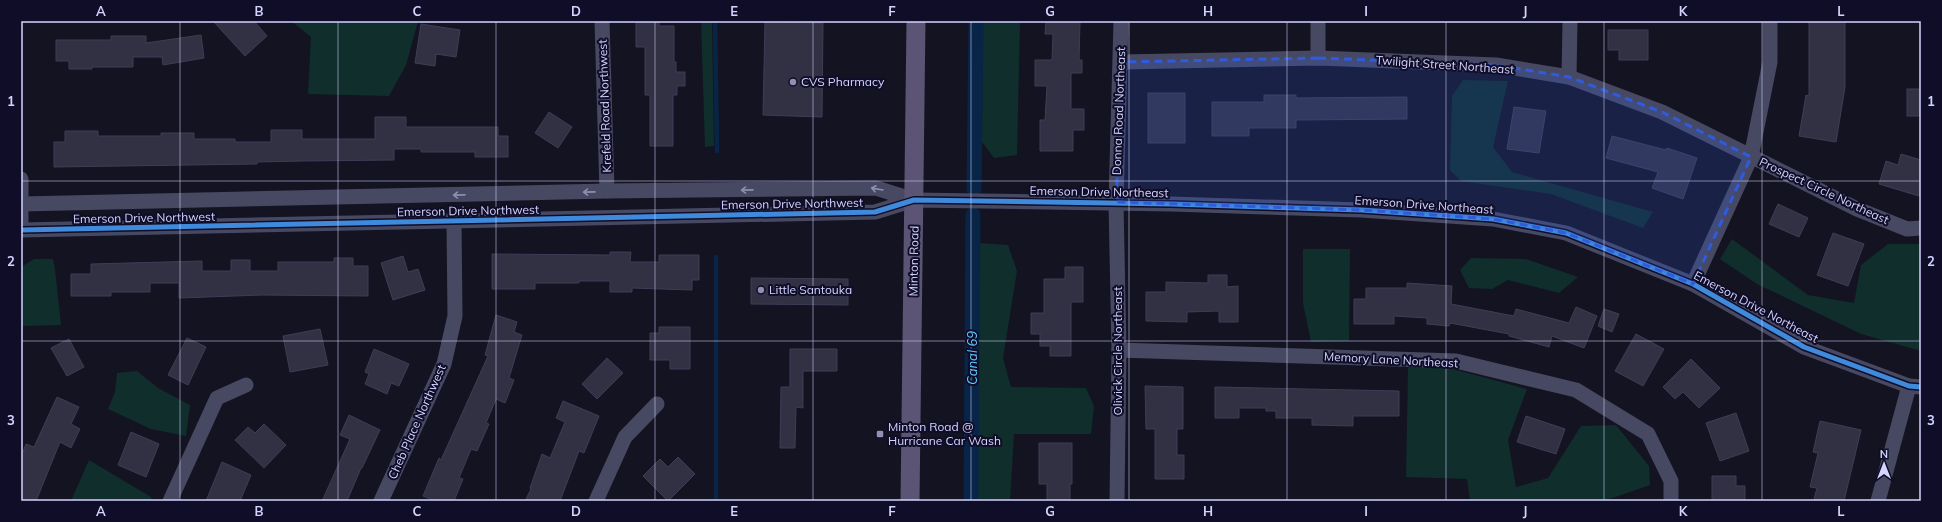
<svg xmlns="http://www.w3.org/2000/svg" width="1942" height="522" font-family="Mulish,sans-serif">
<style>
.green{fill:#102e2b}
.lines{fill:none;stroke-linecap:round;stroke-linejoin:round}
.stream{stroke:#082548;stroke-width:4.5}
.canal{stroke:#082548;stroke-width:15}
.building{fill:#323143;stroke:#3f3d56}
.minor{stroke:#474963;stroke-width:15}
.major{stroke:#5b5474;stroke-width:19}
.cycleway-casing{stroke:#0f0d27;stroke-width:8}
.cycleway{stroke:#408adc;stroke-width:5}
.oneway{stroke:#8e8eb1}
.marked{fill:#2f5bdc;fill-opacity:0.2;stroke:#2f5bdc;stroke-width:3;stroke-dasharray:8 5;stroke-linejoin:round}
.grid{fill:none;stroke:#d4d4ff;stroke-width:1;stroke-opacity:0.55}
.poi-dot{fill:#9190b1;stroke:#0f0d27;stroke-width:1.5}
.labels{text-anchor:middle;stroke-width:4;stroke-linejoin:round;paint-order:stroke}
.street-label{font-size:12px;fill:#d4d4ff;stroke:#0f0d27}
.poi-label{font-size:12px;fill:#d4d4ff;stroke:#0f0d27;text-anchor:start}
.water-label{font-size:13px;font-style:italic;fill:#62c6ff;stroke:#0f0d27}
.neatline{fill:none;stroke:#d4d4ff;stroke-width:1.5}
.grid-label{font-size:13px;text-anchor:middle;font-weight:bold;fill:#d4d4ff}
</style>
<rect width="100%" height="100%" fill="#141321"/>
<g class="green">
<polygon points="291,21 418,21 406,65 389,96 308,94 311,37"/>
<polygon points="701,21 712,21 714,146 705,147"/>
<polygon points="983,21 1020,21 1017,155 994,158 982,142"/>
<polygon points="1463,80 1508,81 1493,147 1512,172 1653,212 1643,228 1551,194 1461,181 1450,170 1452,96"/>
<polygon points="1732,239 1808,295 1854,303 1861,265 1888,244 1921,244 1921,351 1861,334 1757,284 1720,259"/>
<polygon points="980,243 1008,245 1017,271 1003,358 1011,387 1086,388 1094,406 1091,434 1014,434 1010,501 977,501"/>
<polygon points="1303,249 1350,249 1349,341 1311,342 1303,303"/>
<polygon points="1471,258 1526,259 1578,277 1559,293 1508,280 1492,289 1469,288 1460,270"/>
<polygon points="34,259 53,259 55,269 61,325 21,326 21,267"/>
<polygon points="1408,367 1449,368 1527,389 1508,440 1516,487 1548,478 1581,426 1616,425 1649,466 1650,485 1604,501 1470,501 1467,479 1406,477"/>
<polygon points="137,371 158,388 190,405 186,436 151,429 108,409 115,392 117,373"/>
<polygon points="89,460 151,497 152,501 71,501"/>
</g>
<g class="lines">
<g class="stream">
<polyline points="715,21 717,151"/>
<polyline points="716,501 716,257"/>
</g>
<g class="canal">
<polyline points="974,189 976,21"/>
<polyline points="971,501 973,215"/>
</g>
</g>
<g class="building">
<polygon points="213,21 254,21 267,36 245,56"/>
<polygon points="636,21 659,21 659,26 674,26 674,62 676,62 676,72 685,72 685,86 677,86 677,95 673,95 673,146 650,146 650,95 645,95 645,47 636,47"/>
<polygon points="1046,21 1080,21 1079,60 1082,60 1082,73 1071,73 1071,109 1084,109 1084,130 1073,130 1073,151 1040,151 1040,120 1045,120 1047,86 1035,86 1035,60 1052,60 1053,34 1045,34"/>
<polygon points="1809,21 1845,21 1845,87 1836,142 1799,136 1806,95 1809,96"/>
<polygon points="765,22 823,23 822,117 763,115"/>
<polygon points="421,24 460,30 456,57 436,54 435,66 415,63"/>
<polygon points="1608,30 1648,30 1648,60 1619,60 1619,50 1608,50"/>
<polygon points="201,35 204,58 163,65 162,57 133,57 133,67 92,67 92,69 69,69 69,61 56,61 56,40 111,40 111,36 146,36 146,43"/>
<rect x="1907" y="89" width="14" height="27"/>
<rect x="1148" y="93" width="37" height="50"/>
<polygon points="1264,95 1296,95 1296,98 1407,97 1407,119 1296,120 1296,128 1249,128 1249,136 1212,136 1212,102 1264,102"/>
<polygon points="1514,107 1546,111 1539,153 1507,149"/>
<polygon points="549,112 572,127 558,148 535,133"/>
<polygon points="375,117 406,117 406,127 498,127 498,136 508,136 508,157 475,157 475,152 421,152 421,149 394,149 394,160 302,161 257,162 257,164 54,167 54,142 65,142 65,131 98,131 98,136 161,136 161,133 194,133 194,139 235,139 235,142 271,142 271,130 302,130 302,139 375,139"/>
<polygon points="1612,136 1666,150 1667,148 1697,158 1683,199 1652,188 1658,172 1606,158"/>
<polygon points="1901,154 1921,160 1921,190 1919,196 1879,184 1886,161 1898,165"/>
<polygon points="1778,204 1808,218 1799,237 1769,224"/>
<polygon points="1833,233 1864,244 1848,286 1817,275"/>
<polygon points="610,252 631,252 630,262 659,262 659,255 699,255 699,280 692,280 692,290 632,288 632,292 610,292 610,281 579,281 579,283 535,283 535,289 492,289 492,254 610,255"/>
<polygon points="403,256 408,272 418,269 425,290 393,300 381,263"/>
<polygon points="334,258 353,258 353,266 368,266 368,296 262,295 179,298 179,283 150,283 150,292 111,292 111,296 71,296 71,274 91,274 91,264 202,261 202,271 231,271 231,260 250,260 250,271 278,271 278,262 334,262"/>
<polygon points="1065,267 1083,267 1083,302 1071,302 1071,356 1050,356 1050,346 1040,346 1040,334 1031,334 1031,313 1044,313 1044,279 1065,279"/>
<polygon points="1208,275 1227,275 1227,287 1238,286 1238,322 1219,322 1219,311 1187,312 1187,322 1146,321 1146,292 1166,292 1166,282 1208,283"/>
<polygon points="751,278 848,279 848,305 751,304"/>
<polygon points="1407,283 1452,286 1451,304 1514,316 1516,309 1569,323 1576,307 1597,316 1584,348 1552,336 1549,347 1509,336 1509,334 1450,323 1449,326 1427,324 1427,318 1394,316 1394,324 1354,324 1354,299 1366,299 1366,288 1407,288"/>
<polygon points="1604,309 1619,314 1612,332 1598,326"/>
<polygon points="496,315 517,322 514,332 522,335 509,378 514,380 505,403 496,399 486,423 489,424 477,451 471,449 459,478 463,479 454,501 436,501 423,496 439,458 441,460 488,356 485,355"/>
<polygon points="659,327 690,327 690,369 670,369 670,360 650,360 650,333 659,333"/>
<polygon points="320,329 328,365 290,372 283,336"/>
<polygon points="1636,334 1664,349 1643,386 1615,371"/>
<polygon points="187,338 206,347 188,385 168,375"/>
<polygon points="69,339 84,367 67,376 51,348"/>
<polygon points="374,349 409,364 399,386 391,383 387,394 365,384 369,374 365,372"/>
<polygon points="790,349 837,349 837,371 803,371 803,408 796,407 795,448 780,448 781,387 790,387"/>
<polygon points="607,358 623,373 597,399 582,384"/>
<polygon points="1691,359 1720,388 1699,408 1683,392 1675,399 1663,387"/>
<polygon points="1145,386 1183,387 1183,429 1177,429 1177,455 1184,455 1184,479 1155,479 1155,429 1146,429"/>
<polygon points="1215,387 1399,391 1399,416 1353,416 1353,426 1312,425 1312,418 1276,418 1276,411 1266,411 1266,408 1239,408 1239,418 1215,418"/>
<polygon points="57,397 79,407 71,424 80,429 71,448 60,442 36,501 21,501 21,457 26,444 34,447"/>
<polygon points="563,401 599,416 584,453 579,451 560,501 525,501 531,489 530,488 542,454 550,458 565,422 556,418"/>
<polygon points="1736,413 1749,451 1720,461 1706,423"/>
<polygon points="349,415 380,430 362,468 361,468 347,501 322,501 350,439 340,435"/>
<polygon points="1526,416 1565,429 1556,454 1517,442"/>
<polygon points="1820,421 1861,430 1844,501 1822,501 1814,499 1817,488 1810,487 1818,453 1813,452"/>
<polygon points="264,424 286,445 264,468 235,440 248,427 255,433"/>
<polygon points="131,432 159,444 146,477 118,465"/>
<polygon points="1039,443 1072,443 1072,484 1070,484 1070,501 1047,501 1047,484 1039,484"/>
<polygon points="678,457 695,474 668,501 643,476 660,459 668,467"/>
<polygon points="222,462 251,475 240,501 206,501"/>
<polygon points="1712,476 1736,476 1736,486 1745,486 1745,501 1712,501"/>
</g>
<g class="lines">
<g class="minor">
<polyline points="602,21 607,191"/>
<polyline points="1318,21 1318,58"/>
<polyline points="1122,62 1318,58 1496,65 1569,77 1662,112 1857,209 1907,229 1921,228"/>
<polyline points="1569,77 1570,21"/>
<polyline points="21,179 21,230"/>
<polyline points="21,204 607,191 876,188 914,200"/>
<polyline points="21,230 875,212 914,200 1171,204 1361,210 1493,219 1566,233 1693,284 1804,347 1909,386 1921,387"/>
<polyline points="1693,284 1751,157 1770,62 1770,21"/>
<polyline points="1119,350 1456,361 1576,390 1648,434 1671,481 1671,501"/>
<polyline points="170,501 217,398 246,385"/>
<polyline points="381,501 444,364 455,316 454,222"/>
<polyline points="596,501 625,437 657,404"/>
<polyline points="1117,501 1119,350 1116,202 1121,21"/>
<polyline points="1878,501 1909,386"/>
</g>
<polyline class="major" points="910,501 916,21"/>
<g class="cycleway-casing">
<polyline id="cycleway" points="21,230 875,212 914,200 1171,204 1361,210 1493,219 1566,233 1693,284 1804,347 1909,386 1921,387"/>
</g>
<use href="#cycleway" class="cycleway"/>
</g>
<defs><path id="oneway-shaft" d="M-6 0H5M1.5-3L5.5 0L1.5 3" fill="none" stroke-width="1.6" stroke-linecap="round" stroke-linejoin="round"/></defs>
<g class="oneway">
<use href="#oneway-shaft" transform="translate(877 189) rotate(-170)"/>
<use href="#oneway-shaft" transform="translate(747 190) rotate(179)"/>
<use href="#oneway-shaft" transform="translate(589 192) rotate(179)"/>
<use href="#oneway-shaft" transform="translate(459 195) rotate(179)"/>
</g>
<path class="marked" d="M1318 58 1496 65 1569 77 1662 112 1751 157 1693 284 1566 233 1493 219 1361 210 1116 202 1122 62Z"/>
<path class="grid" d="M180 21V501M338 21V501M496 21V501M655 21V501M813 21V501M971 21V501M1129 21V501M1287 21V501M1446 21V501M1604 21V501M1762 21V501M21 181H1921M21 341H1921"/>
<g class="poi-dot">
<circle cx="793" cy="82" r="4"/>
<circle cx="761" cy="290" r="4"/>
<rect x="876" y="430" width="8" height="8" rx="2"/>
</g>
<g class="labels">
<g class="street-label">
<text transform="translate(1445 65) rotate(4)" y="4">Twilight Street Northeast</text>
<text transform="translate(605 106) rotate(-92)" y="4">Krefeld Road Northwest</text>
<text transform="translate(1119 111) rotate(-88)" y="4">Donna Road Northeast</text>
<text transform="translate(1824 191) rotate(25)" y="4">Prospect Circle Northeast</text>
<text transform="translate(1099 192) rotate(1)" y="4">Emerson Drive Northeast</text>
<text transform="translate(792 204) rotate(-1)" y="4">Emerson Drive Northwest</text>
<text transform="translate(1424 205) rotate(4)" y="4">Emerson Drive Northeast</text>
<text transform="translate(468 211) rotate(-1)" y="4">Emerson Drive Northwest</text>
<text transform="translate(144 218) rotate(-1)" y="4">Emerson Drive Northwest</text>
<text transform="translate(914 261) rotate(-89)" y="4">Minton Road</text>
<text transform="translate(1756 307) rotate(28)" y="4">Emerson Drive Northeast</text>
<text transform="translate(1118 351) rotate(-90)" y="4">Olivick Circle Northeast</text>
<text transform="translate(1391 360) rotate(3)" y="4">Memory Lane Northeast</text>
<text transform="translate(417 422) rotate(-66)" y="4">Cheb Place Northwest</text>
</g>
<g class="poi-label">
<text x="801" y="86">CVS Pharmacy</text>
<text x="769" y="294">Little Santouka</text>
<text x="888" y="431">Minton Road @<tspan x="888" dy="14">Hurricane Car Wash</tspan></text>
</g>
<g class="water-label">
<text transform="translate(972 358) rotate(-90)" y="5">Canal 69</text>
</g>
</g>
<rect width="1942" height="522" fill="none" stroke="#0f0d27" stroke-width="44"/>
<g transform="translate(1884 464)" stroke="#0f0d27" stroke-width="3" paint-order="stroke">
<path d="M0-3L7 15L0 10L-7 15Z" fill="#d4d4ff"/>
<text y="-6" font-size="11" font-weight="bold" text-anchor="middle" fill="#d4d4ff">N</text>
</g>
<rect x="22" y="22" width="1898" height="478" class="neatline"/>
<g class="grid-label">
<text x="101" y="16">A</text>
<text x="259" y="16">B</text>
<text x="417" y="16">C</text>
<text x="576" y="16">D</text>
<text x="734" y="16">E</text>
<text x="892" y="16">F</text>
<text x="1050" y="16">G</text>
<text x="1208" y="16">H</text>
<text x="1366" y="16">I</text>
<text x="1525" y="16">J</text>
<text x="1683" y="16">K</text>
<text x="1841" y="16">L</text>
<text x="11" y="106">1</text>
<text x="1931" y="106">1</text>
<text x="11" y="266">2</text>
<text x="1931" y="266">2</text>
<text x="11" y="425">3</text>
<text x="1931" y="425">3</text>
<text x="101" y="516">A</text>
<text x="259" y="516">B</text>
<text x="417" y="516">C</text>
<text x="576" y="516">D</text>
<text x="734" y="516">E</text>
<text x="892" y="516">F</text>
<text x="1050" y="516">G</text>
<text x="1208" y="516">H</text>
<text x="1366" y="516">I</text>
<text x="1525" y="516">J</text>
<text x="1683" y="516">K</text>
<text x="1841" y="516">L</text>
</g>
</svg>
